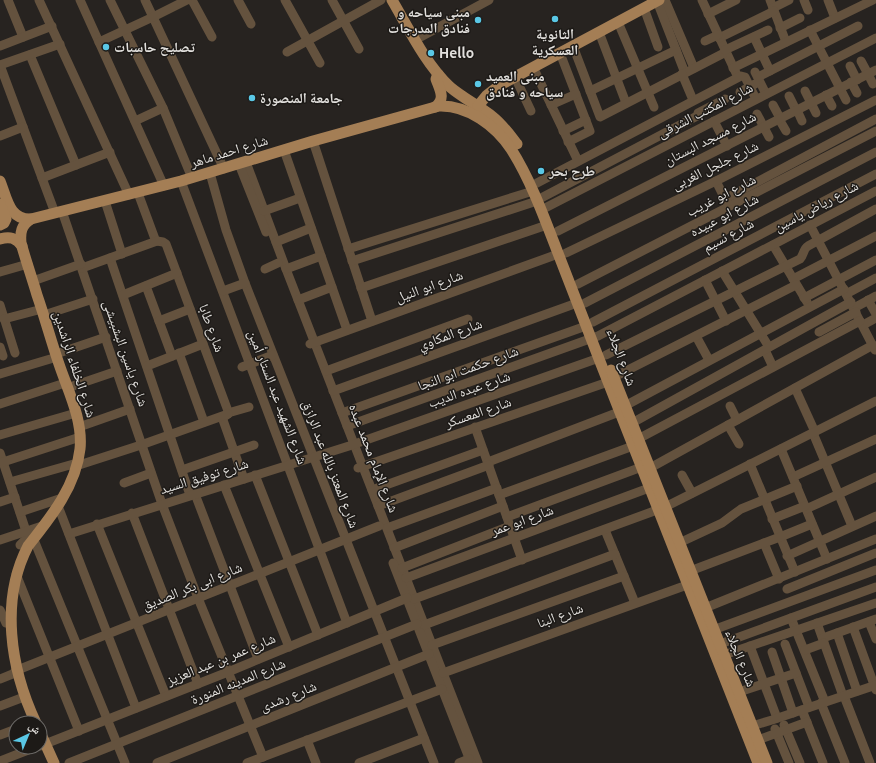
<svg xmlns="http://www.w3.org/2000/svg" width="876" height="763" font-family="Ubuntu,'Noto Naskh Arabic',sans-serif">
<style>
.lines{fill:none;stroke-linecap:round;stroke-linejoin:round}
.minor{stroke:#64523e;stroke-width:9}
.major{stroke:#a47e55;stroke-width:11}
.poi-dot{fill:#5ac8e6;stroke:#1d1a17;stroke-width:1.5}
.labels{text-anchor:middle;stroke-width:3;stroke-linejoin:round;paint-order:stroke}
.poi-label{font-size:14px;font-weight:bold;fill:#e1dfdc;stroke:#1d1a17;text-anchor:start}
.street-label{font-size:14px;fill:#e1dfdc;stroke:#1d1a17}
</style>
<rect width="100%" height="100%" fill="#272320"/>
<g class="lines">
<g class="minor">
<polyline points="8,0 23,37"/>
<polyline points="39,0 129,195"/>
<polyline points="80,0 164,186"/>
<polyline points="110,0 163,108 192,178"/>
<polyline points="145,0 224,169"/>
<polyline points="192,0 212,37"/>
<polyline points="238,0 251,24"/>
<polyline points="285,0 320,63"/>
<polyline points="332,0 359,49"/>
<polyline points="665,0 694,68"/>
<polyline points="702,0 736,73"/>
<polyline points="770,0 786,42"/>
<polyline points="804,0 808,10"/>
<polyline points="828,0 835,18"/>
<polyline points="657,1 685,73"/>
<polyline points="644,8 658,47"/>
<polyline points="773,8 789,0"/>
<polyline points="708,14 736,0"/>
<polyline points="618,22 654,107"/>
<polyline points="780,28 800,18"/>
<polyline points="810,30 846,100"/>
<polyline points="599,32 626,103"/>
<polyline points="754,37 770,71"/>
<polyline points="719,38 774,11"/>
<polyline points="415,40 489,0"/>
<polyline points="705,41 718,35"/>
<polyline points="99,42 153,17 187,0"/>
<polyline points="0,46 52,26"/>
<polyline points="573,46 600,117 726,52"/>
<polyline points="725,50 768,30"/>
<polyline points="287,52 381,0"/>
<polyline points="560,53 590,131 568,142"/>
<polyline points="30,55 76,165"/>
<polyline points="861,61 868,74"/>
<polyline points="0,65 55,213"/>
<polyline points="0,65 60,44"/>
<polyline points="850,66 857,80"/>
<polyline points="533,67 578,161"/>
<polyline points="733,68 873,0"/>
<polyline points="755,72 766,94"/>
<polyline points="682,74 693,100"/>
<polyline points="868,74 873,84"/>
<polyline points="515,77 531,111"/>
<polyline points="758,77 858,26"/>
<polyline points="851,82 857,93"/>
<polyline points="590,91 676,50"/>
<polyline points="805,91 816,113"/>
<polyline points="740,92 755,84"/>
<polyline points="826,95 832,106"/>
<polyline points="789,96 796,110"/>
<polyline points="551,105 576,94"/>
<polyline points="773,105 780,118"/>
<polyline points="797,110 802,121"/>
<polyline points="698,113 725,99"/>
<polyline points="757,114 769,137"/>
<polyline points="779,119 786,131"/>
<polyline points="135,121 163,108"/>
<polyline points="714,121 727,146"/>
<polyline points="563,131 586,120"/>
<polyline points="0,136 23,127"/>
<polyline points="313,141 372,321"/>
<polyline points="284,150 347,330"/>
<polyline points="246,162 286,269 478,763"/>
<polyline points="239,164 266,232"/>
<polyline points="210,173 226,230 245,283 434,763"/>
<polyline points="42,178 110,152"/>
<polyline points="181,181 347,623"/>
<polyline points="716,181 727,203"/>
<polyline points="537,183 741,76 745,77 756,99"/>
<polyline points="138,193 155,239 157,241 163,242 166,244 228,411 228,414 224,417 223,420 244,479"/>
<polyline points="543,197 699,115"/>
<polyline points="725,199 876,119"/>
<polyline points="105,201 122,254"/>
<polyline points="547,207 876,38"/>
<polyline points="62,211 162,504 198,598 263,757"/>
<polyline points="264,211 300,198"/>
<polyline points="810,225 875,350"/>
<polyline points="558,231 876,70"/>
<polyline points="276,242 311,228"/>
<polyline points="773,245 807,302"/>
<polyline points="348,249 533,191"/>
<polyline points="566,253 716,181 876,100"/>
<polyline points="110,258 190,495"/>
<polyline points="352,261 537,201"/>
<polyline points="82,268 157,241"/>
<polyline points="265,269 278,263"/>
<polyline points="286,269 321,256"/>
<polyline points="722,271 769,347"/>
<polyline points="0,272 28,264"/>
<polyline points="793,279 876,236"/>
<polyline points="705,280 726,321"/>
<polyline points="33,281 81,264"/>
<polyline points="578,284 876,131"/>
<polyline points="146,286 172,356"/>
<polyline points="361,288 547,225"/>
<polyline points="223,291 245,283"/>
<polyline points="846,294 876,278"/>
<polyline points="123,295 177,273"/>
<polyline points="804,298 876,260"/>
<polyline points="298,300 332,287"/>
<polyline points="868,300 876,314"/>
<polyline points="585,303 876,152"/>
<polyline points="0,305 15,353"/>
<polyline points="854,308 876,296"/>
<polyline points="44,315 93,299"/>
<polyline points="4,319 42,309"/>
<polyline points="159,321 190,309"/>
<polyline points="593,322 876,174"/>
<polyline points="863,325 876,318"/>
<polyline points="819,332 856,312"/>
<polyline points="696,336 709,360"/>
<polyline points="310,344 558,254"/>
<polyline points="0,347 3,356"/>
<polyline points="765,350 773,367"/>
<polyline points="179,353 204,422"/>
<polyline points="56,354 106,337"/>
<path d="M606 355 800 259C804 255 803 249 808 246L876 209"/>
<polyline points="147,366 203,344"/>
<polyline points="242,367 273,355"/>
<polyline points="326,371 468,319"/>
<polyline points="0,374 57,357"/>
<polyline points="614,377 796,285"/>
<polyline points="67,388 117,371"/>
<polyline points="795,388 815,432"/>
<polyline points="333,391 577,303"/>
<polyline points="0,404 65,383"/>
<polyline points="730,406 737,420"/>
<polyline points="619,409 844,289"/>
<polyline points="228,413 249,407"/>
<polyline points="342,413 586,326"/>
<polyline points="632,423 851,302"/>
<polyline points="728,425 739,444"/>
<polyline points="347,426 598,336 876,191"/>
<polyline points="79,427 130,409"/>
<polyline points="475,427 522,560"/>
<polyline points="813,433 852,526"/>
<polyline points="0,435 76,413"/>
<polyline points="638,439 860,321"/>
<polyline points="781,449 827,559"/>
<polyline points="0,453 26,531 26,539 20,545"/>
<polyline points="3,462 80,437"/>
<polyline points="488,462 619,412"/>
<polyline points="750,464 795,572"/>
<polyline points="76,466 141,445 228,414"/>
<polyline points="358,468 608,382"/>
<polyline points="650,468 873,345"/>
<polyline points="182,470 254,445"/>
<polyline points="255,475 318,635"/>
<polyline points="682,475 692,493"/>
<polyline points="793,477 876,439"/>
<polyline points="10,482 77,463"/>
<polyline points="124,483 151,473"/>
<polyline points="224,485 289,647"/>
<polyline points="372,490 483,450"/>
<polyline points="195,494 258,659"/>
<polyline points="499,495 633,446"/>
<polyline points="0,502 15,497"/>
<polyline points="58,506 136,708"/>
<polyline points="378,506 489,465"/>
<polyline points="665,507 876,401"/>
<polyline points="806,509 876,477"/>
<polyline points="20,512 62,498"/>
<polyline points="132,513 198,684"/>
<polyline points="507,517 647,465"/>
<polyline points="772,519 805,506"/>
<polyline points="97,524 166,696"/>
<polyline points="387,528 497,488"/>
<polyline points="605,530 635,603"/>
<polyline points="69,534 349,446 599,358"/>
<polyline points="0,540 45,525"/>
<polyline points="34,540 125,763"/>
<polyline points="679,543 722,523 741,509 797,486"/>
<polyline points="764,543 779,579"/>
<polyline points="394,548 503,506"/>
<polyline points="787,556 876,516"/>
<polyline points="393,563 471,763"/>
<polyline points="402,568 510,526"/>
<polyline points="690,571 780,537 812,524"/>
<polyline points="16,574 79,731"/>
<polyline points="406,578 649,488"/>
<polyline points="787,589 876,553"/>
<polyline points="414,599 657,510"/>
<polyline points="705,608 876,539"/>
<polyline points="0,610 6,623"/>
<polyline points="791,618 825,702"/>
<polyline points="869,622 876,639"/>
<polyline points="817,623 843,696"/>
<polyline points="424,625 615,554"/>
<polyline points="853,627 876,690"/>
<polyline points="713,630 876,570"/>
<polyline points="837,633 857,691"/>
<polyline points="823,638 876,619"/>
<polyline points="720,644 876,587"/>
<polyline points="785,644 809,707"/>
<polyline points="432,645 624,576"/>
<polyline points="750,646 777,718"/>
<polyline points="805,650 824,643"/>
<polyline points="772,652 793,713"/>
<polyline points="724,655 876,603"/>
<polyline points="15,671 379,526"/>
<polyline points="443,673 687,585"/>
<polyline points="0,679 15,673"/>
<polyline points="739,692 796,673"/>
<polyline points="844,696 870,763"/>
<polyline points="821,703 845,763"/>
<polyline points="0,706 24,697"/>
<polyline points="802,710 823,763"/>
<polyline points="784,725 800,763"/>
<polyline points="752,726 772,720 876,685"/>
<polyline points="775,729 789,763"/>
<polyline points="0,735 16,729"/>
<polyline points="307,740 316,763"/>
<polyline points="758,740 807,722"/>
<polyline points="40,746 228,672 407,598"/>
<polyline points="0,761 36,747"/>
<polyline points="69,763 417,624"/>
<polyline points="157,763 429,654"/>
<polyline points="247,763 442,689"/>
<polyline points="359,763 424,738"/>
<polyline points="459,763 469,759"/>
</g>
<g class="major">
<path d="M392 0C409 29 425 63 450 87 463 98 479 106 493 117 502 124 510 135 517 144"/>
<polyline points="478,106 487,95 500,85 659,0"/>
<path d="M435 107C446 99 440 90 436 79L438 74"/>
<path d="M0 181C7 198 9 220 31 219L181 181 313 141 439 106C468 105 496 126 511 149 530 179 543 214 556 248 571 286 586 325 601 364 652 497 705 630 758 763"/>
<polyline points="0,204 6,219 4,223 0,225"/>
<path d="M31 219C21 225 20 233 21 243 26 261 32 278 37 295 45 318 51 341 59 364 68 391 83 420 80 449 76 486 51 517 28 546 0 600 10 668 36 723"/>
<path d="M0 239C10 236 16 238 22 246"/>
<polyline points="611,370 767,763"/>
<polyline points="40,732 54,763"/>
</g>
</g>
<g class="poi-dot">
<circle cx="555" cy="19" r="4"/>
<circle cx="478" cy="20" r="4"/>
<circle cx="106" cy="47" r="4"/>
<circle cx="431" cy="53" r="4"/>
<circle cx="478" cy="84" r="4"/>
<circle cx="252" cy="98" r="4"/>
<circle cx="541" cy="171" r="4"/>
</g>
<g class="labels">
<g class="poi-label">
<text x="470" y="17" text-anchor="end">مبنى سياحه و<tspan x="470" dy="16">فنادق المدرجات</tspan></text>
<text x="555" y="39" text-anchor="middle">الثانوية<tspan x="555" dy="16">العسكرية</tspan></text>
<text x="114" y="52">تصليح حاسبات</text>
<text x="439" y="58">Hello</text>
<text x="486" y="81">مبنى العميد<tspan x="486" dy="16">سياحه و فنادق</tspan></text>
<text x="260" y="103">جامعة المنصورة</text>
<text x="549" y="176">طرح بحر</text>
</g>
<g class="street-label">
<text transform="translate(705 110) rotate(-27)" y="5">شارع المكتب الشرقى</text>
<text transform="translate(710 138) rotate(-27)" y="5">شارع مسجد البستان</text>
<text transform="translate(229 151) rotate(-17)" y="5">شارع احمد ماهر</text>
<text transform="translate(715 165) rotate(-26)" y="5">شارع جلجل الغربى</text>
<text transform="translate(721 195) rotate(-27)" y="5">شارع ابو غريب</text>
<text transform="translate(816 206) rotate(-28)" y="5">شارع رياض ياسين</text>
<text transform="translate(724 215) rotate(-28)" y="5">شارع ابو عبيده</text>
<text transform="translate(728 235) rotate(-28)" y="5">شارع نسيم</text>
<text transform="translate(429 286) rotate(-20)" y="5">شارع ابو النيل</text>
<text transform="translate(212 328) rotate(70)" y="5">شارع طابا</text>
<text transform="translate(450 334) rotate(-20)" y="5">شارع المكاوي</text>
<text transform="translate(126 353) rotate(71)" y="5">شارع ياسين البشبيشى</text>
<text transform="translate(622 357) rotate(69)" y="5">شارع الجلاء</text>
<text transform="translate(75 364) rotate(72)" y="5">شارع الخلفاء الراشدين</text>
<text transform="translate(468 368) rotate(-20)" y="5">شارع حكمت ابو النجا</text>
<text transform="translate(469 389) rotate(-19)" y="5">شارع عبده الديب</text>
<text transform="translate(278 397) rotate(69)" y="5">شارع الشهيد عبد الستار أمين</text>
<text transform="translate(478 412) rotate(-19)" y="5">شارع المعسكر</text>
<text transform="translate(374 458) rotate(69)" y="5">شارع الإمام محمد عبده</text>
<text transform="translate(331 464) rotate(69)" y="5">شارع المعتز بالله عبد الرازق</text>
<text transform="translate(204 476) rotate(-17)" y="5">شارع توفيق السيد</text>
<text transform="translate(522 520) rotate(-20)" y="5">شارع ابو عمر</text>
<text transform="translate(192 586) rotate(-22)" y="5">شارع ابى بكر الصديق</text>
<text transform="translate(560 615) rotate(-20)" y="5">شارع البنا</text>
<text transform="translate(741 658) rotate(68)" y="5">شارع الجلاء</text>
<text transform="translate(221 659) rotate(-22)" y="5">شارع عمر بن عبد العزيز</text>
<text transform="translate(238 681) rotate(-22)" y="5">شارع المدينه المنورة</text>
<text transform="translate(288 696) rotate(-22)" y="5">شارع رشدى</text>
</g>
</g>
<g transform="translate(28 735) rotate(44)"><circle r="19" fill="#1d1a17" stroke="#6b6966"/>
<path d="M0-3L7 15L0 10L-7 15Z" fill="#5ac8e6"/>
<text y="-6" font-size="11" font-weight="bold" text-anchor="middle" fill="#e1dfdc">ش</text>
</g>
</svg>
